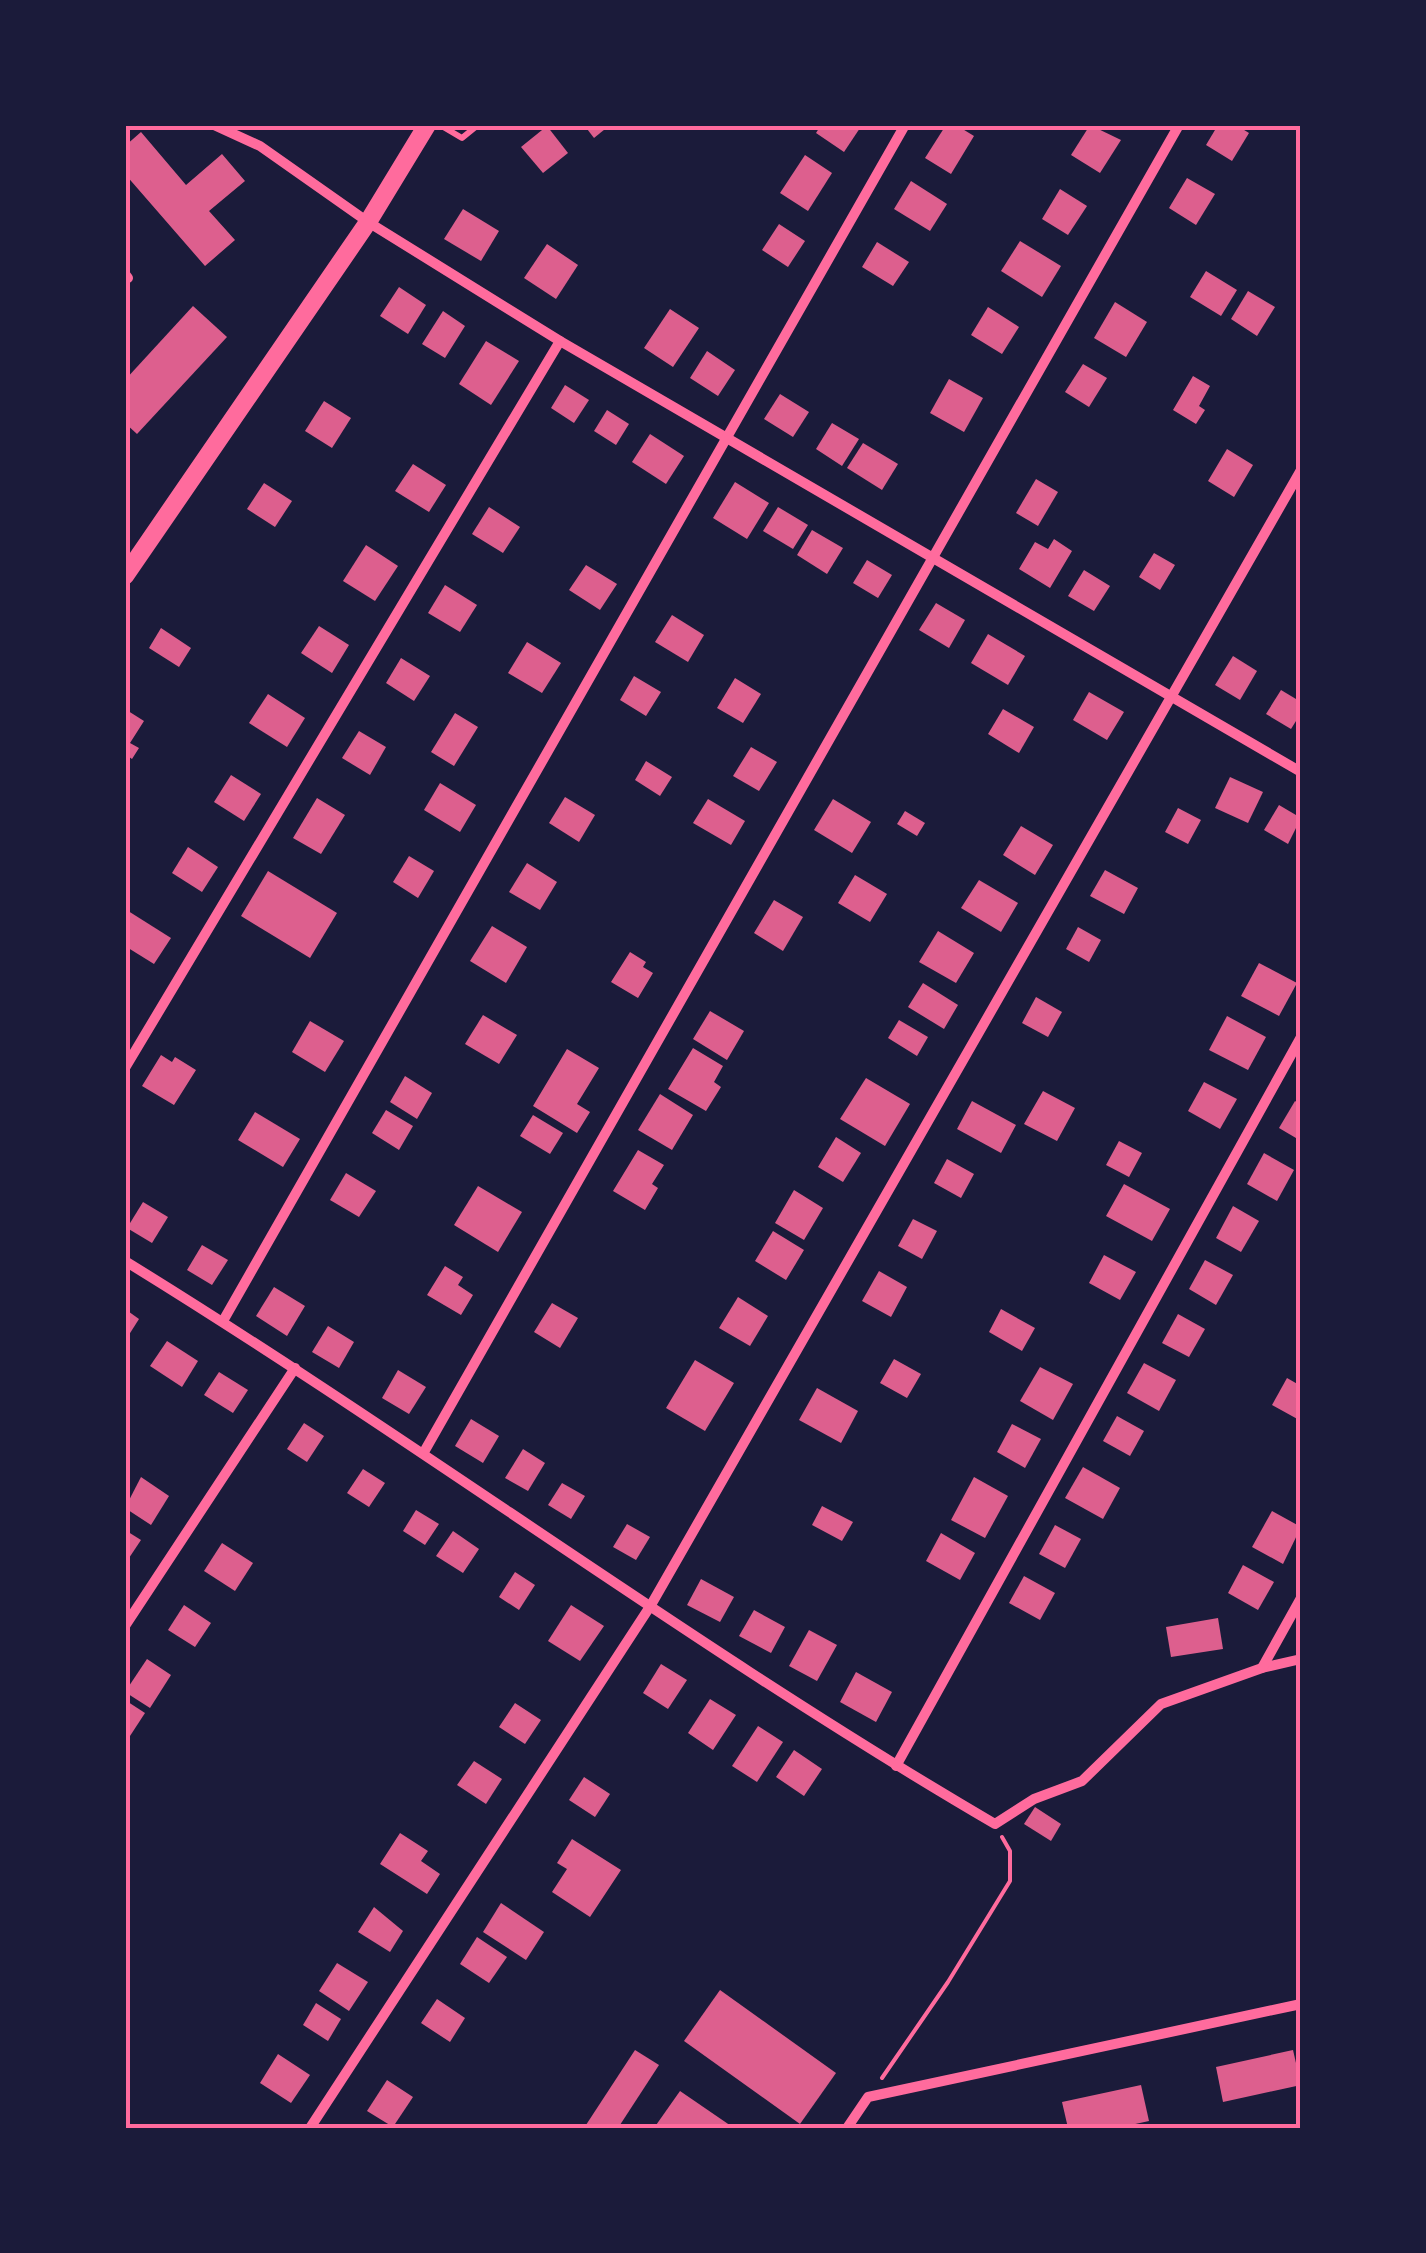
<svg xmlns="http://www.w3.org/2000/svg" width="1426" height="2253" font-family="Manrope,sans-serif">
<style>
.building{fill:#dd5f8e}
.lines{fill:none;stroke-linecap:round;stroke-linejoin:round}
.path{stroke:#ff6b9d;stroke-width:4}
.service{stroke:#ff6b9d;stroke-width:6}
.minor{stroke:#ff6b9d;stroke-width:10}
.tertiary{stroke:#ff6b9d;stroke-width:18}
.neatline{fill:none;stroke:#ff6b9d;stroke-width:4}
</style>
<rect width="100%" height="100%" fill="#1b1b3a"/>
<g class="building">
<polygon points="584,125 610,125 594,138"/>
<polygon points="821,125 862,125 844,152 816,133"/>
<polygon points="946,125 956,125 974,136 951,174 925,158"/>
<polygon points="1090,125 1121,140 1100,173 1071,155"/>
<polygon points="1218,125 1236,125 1249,133 1232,161 1206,145"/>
<polygon points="547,126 568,153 543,173 521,147"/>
<polygon points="141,132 186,185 222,154 245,181 209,211 235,240 205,266 125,174 125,146"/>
<polygon points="805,155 832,173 808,211 780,193"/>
<polygon points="1187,178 1215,194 1196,225 1169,208"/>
<polygon points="911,181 947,204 930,231 894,209"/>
<polygon points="1060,189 1087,206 1068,235 1042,219"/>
<polygon points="463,209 499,231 481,261 444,239"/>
<polygon points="779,224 805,241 788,267 762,250"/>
<polygon points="1020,241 1061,266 1042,297 1001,271"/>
<polygon points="877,242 909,262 893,286 862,267"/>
<polygon points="547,244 578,265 556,299 524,278"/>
<polygon points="1206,271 1237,290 1221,316 1190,297"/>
<polygon points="399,287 426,305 408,334 380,316"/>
<polygon points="1248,291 1275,307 1257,336 1231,319"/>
<polygon points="1115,302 1147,322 1126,357 1094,338"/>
<polygon points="193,306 227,337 137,434 125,423 125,380"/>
<polygon points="988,307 1019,327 1002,354 971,335"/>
<polygon points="670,309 699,328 673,367 644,348"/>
<polygon points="443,311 465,326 445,358 422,344"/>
<polygon points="486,341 519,361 491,405 459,384"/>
<polygon points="707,351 735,370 718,396 690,378"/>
<polygon points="1083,364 1107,378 1089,407 1065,392"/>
<polygon points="1193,376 1210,386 1199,406 1205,410 1196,424 1173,410"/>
<polygon points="949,379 983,398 964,432 930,413"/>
<polygon points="565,385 589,400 574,423 551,408"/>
<polygon points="780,394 809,412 793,437 764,419"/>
<polygon points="324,401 351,418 332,448 305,431"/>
<polygon points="607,410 629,424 616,445 594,431"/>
<polygon points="832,423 859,439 842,466 816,449"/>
<polygon points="650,434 684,456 666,484 632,462"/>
<polygon points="863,443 898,464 882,490 847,468"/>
<polygon points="1227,449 1253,465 1234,497 1208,481"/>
<polygon points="413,464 446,485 429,512 395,491"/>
<polygon points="1036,479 1058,492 1038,526 1016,513"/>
<polygon points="735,482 769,503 747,539 713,518"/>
<polygon points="264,483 292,501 275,527 247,509"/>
<polygon points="489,507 520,527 503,553 472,534"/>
<polygon points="778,507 808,525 793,549 763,531"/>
<polygon points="812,530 843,548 827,574 797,555"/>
<polygon points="1054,539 1072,551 1050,588 1019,569 1035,542 1048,549"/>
<polygon points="366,545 398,566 375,601 343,581"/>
<polygon points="1154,553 1175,565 1160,590 1139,577"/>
<polygon points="867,560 892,575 878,598 853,583"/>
<polygon points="586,565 617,584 600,610 569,590"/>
<polygon points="1084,570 1110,586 1094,611 1068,596"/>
<polygon points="445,585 477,605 460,632 428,613"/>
<polygon points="936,603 965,620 949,648 919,630"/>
<polygon points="672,615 704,635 688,662 655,642"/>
<polygon points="319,626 349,645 332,673 301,653"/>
<polygon points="161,628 191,648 179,667 149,648"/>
<polygon points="988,634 1025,656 1008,685 971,663"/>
<polygon points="527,642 561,663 542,693 508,673"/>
<polygon points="1233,656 1257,671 1240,700 1215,685"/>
<polygon points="401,658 430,676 414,701 386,683"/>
<polygon points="634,676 661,692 646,716 620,700"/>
<polygon points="735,678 761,694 743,723 717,708"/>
<polygon points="1281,690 1301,702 1301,713 1291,729 1266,714"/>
<polygon points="1089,692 1124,712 1107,740 1073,720"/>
<polygon points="268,694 305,718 287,747 249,723"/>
<polygon points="125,709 144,721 130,743 139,748 132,759 125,754"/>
<polygon points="1003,709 1034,727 1019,753 988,734"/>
<polygon points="455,713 478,727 454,766 431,752"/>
<polygon points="359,731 386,747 370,775 342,758"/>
<polygon points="751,747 777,762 759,791 733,776"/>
<polygon points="646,761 672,777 660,796 635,780"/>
<polygon points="231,775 261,794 244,821 214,802"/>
<polygon points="1230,777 1263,792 1248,823 1215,808"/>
<polygon points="440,783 476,805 460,832 424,810"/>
<polygon points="565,797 595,815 579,842 549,823"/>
<polygon points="317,798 345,815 321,854 293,838"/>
<polygon points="708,799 745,821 731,845 693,823"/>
<polygon points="833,799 871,822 852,853 814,830"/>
<polygon points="1279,805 1301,818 1288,844 1264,830"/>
<polygon points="1178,808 1201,820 1188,844 1165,832"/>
<polygon points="905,811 925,823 917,836 897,824"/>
<polygon points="1021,826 1053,845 1035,875 1003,855"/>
<polygon points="188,847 218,867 202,892 172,873"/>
<polygon points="409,856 434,871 418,898 393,882"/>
<polygon points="527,863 557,882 540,910 509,892"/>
<polygon points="1105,870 1138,888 1124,914 1090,896"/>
<polygon points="268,871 337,913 310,958 241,916"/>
<polygon points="855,875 887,894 870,922 838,903"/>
<polygon points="979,880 1018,903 1001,932 961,908"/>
<polygon points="774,900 803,917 783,951 754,933"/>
<polygon points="125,909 171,938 154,964 125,946"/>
<polygon points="492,926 527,947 506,983 470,961"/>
<polygon points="1078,927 1101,940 1089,962 1066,949"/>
<polygon points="938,931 974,953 956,983 919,962"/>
<polygon points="630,952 646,962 643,967 653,973 638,998 611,982"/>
<polygon points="1259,963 1297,983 1279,1016 1241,996"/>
<polygon points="923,983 958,1005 944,1029 908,1007"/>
<polygon points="1036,997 1062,1012 1048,1037 1022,1023"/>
<polygon points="710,1011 744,1031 727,1060 693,1039"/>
<polygon points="483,1015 517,1035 499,1064 465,1044"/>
<polygon points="1227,1016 1266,1037 1248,1070 1209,1050"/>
<polygon points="899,1020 928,1037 917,1056 888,1038"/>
<polygon points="310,1021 344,1041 325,1072 292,1052"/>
<polygon points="693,1048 723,1066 714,1082 721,1087 706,1111 668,1089"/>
<polygon points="567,1049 599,1068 577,1104 590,1112 577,1133 533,1106"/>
<polygon points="161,1055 172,1062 175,1057 196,1070 174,1105 142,1086"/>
<polygon points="405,1076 432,1093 417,1119 390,1102"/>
<polygon points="866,1078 910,1104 885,1146 840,1119"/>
<polygon points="1204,1082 1237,1099 1220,1129 1188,1111"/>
<polygon points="1043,1091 1075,1108 1057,1141 1024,1124"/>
<polygon points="660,1094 693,1115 672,1150 638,1130"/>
<polygon points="972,1101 1016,1125 1001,1153 957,1129"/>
<polygon points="1295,1101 1301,1105 1301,1141 1279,1128"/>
<polygon points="386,1110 413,1126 399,1150 372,1133"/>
<polygon points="255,1112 300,1139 283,1167 238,1140"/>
<polygon points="533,1115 563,1133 550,1154 520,1136"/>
<polygon points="836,1137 861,1153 843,1182 818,1167"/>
<polygon points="1119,1141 1142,1153 1129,1177 1106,1165"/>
<polygon points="638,1150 664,1165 652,1184 658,1188 645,1210 613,1191"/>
<polygon points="1264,1153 1294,1170 1277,1201 1247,1184"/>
<polygon points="947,1159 974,1174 961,1198 934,1183"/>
<polygon points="346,1173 376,1191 359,1217 330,1200"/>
<polygon points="1124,1184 1170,1209 1152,1241 1106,1216"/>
<polygon points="478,1186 522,1212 498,1252 454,1225"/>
<polygon points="794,1190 823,1208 804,1240 775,1223"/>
<polygon points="143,1202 168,1217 152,1243 127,1228"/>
<polygon points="1233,1206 1259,1221 1241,1252 1216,1238"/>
<polygon points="913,1219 937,1231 922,1259 898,1246"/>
<polygon points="773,1231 804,1250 786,1280 755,1261"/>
<polygon points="202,1245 228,1260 212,1285 187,1270"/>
<polygon points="1104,1255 1136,1272 1120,1300 1089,1283"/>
<polygon points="1205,1260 1233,1275 1216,1305 1189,1289"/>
<polygon points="445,1266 463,1277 458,1285 473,1295 461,1315 427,1295"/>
<polygon points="879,1271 907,1287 891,1317 862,1301"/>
<polygon points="274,1287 305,1306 287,1336 256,1316"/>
<polygon points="738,1297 768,1316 750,1346 719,1328"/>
<polygon points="552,1303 578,1318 560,1348 534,1332"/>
<polygon points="125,1309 139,1319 125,1341"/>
<polygon points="1001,1309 1035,1328 1022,1351 989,1332"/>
<polygon points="1178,1314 1205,1329 1189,1357 1162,1343"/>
<polygon points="328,1326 354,1342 339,1368 312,1352"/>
<polygon points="167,1341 198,1361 182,1387 150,1366"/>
<polygon points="894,1359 921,1374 907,1398 880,1383"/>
<polygon points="695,1360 734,1383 705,1431 666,1408"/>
<polygon points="1144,1363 1176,1380 1159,1411 1127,1393"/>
<polygon points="1040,1367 1073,1384 1053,1420 1020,1401"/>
<polygon points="398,1370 426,1387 409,1414 382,1398"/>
<polygon points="219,1372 248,1390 233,1413 204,1395"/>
<polygon points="1287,1378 1301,1386 1301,1421 1272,1405"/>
<polygon points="817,1388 858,1411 841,1443 799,1420"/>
<polygon points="1117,1416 1144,1431 1130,1456 1103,1441"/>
<polygon points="471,1419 499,1436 483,1463 455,1446"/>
<polygon points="304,1423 324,1436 307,1462 287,1449"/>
<polygon points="1012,1424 1041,1439 1025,1468 997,1452"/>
<polygon points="523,1449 545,1463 528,1491 505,1478"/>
<polygon points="1083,1467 1120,1488 1103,1519 1065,1498"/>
<polygon points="363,1469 385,1483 369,1507 347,1493"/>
<polygon points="141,1477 169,1496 151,1525 125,1508"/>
<polygon points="974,1477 1008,1496 985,1538 951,1520"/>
<polygon points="562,1483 585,1496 571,1519 548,1505"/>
<polygon points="822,1506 853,1522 842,1541 812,1525"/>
<polygon points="416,1510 439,1524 425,1545 403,1531"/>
<polygon points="1272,1511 1301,1527 1283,1564 1252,1547"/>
<polygon points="627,1524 650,1537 636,1560 613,1547"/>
<polygon points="1055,1525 1081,1539 1065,1568 1039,1554"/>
<polygon points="125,1530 141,1540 125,1564"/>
<polygon points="453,1531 479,1549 463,1573 436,1556"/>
<polygon points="941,1533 975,1553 960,1580 926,1561"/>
<polygon points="222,1543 253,1563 235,1591 204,1571"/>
<polygon points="1243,1565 1274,1582 1258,1610 1228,1593"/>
<polygon points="515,1572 535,1585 519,1610 499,1597"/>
<polygon points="1024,1576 1055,1593 1040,1620 1009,1603"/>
<polygon points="701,1579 734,1597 720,1622 687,1605"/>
<polygon points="184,1605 211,1623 195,1647 168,1630"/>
<polygon points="571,1605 604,1626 580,1661 548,1641"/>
<polygon points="754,1610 785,1627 771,1653 739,1636"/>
<polygon points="1218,1618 1223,1649 1171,1657 1166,1627"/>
<polygon points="809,1630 837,1645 817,1681 789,1666"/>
<polygon points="147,1659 171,1675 150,1708 125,1692"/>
<polygon points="661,1664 687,1680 668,1709 643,1693"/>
<polygon points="856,1672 892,1692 876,1722 840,1702"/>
<polygon points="710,1699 736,1715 713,1750 688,1733"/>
<polygon points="125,1700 145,1713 130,1736 125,1733"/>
<polygon points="515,1703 541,1720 525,1744 499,1727"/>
<polygon points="758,1726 783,1742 757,1782 732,1766"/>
<polygon points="794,1750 822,1769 804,1796 776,1777"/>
<polygon points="474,1761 502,1779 486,1804 457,1785"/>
<polygon points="584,1777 610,1794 595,1817 569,1800"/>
<polygon points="1035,1807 1061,1824 1051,1841 1024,1824"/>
<polygon points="400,1833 428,1851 421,1861 440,1874 427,1894 380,1864"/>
<polygon points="572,1839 621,1870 590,1917 552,1892 567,1869 557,1863"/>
<polygon points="501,1903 544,1932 526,1960 483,1932"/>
<polygon points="374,1907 403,1931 390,1952 358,1932"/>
<polygon points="477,1937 507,1957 489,1983 460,1964"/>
<polygon points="337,1963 368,1982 349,2011 319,1991"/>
<polygon points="720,1990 836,2073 800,2124 684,2041"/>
<polygon points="437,1999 465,2018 450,2042 421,2023"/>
<polygon points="316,2003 341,2019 328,2041 303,2025"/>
<polygon points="635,2050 659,2065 618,2128 584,2128"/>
<polygon points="1293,2050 1301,2085 1223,2102 1216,2067"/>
<polygon points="278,2054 310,2075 291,2103 260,2083"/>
<polygon points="387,2080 413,2097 393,2127 367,2111"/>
<polygon points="1141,2085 1149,2121 1117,2128 1068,2128 1062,2102"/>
<polygon points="680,2091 734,2128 654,2128"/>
</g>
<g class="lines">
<polyline class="path" points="882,2078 948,1982 1010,1881 1010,1851 1002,1837"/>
<polyline class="service" points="440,125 462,138 478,125"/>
<g class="minor">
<polyline points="214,125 260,146 368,222 560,341 1301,772"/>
<polyline points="125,274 128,278"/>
<polyline points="125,1068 560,341"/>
<path d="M125 1261C419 1442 697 1650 995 1824L1034 1799 1082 1781 1161 1704 1262 1668 1301 1659"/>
<polyline points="223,1321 905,125"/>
<polyline points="424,1452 1179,125"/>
<polyline points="125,1626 295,1368"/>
<polyline points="1262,1668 1301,1598"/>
<polyline points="896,1766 1301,1037"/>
<polyline points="310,2128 651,1605 1301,470"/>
<polyline points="847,2128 868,2097 1301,2004"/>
</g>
<polyline class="tertiary" points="125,576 368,222 427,125"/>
</g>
<rect width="1426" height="2253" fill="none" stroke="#1b1b3a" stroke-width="255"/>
<rect x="128" y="128" width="1170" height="1998" class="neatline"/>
</svg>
